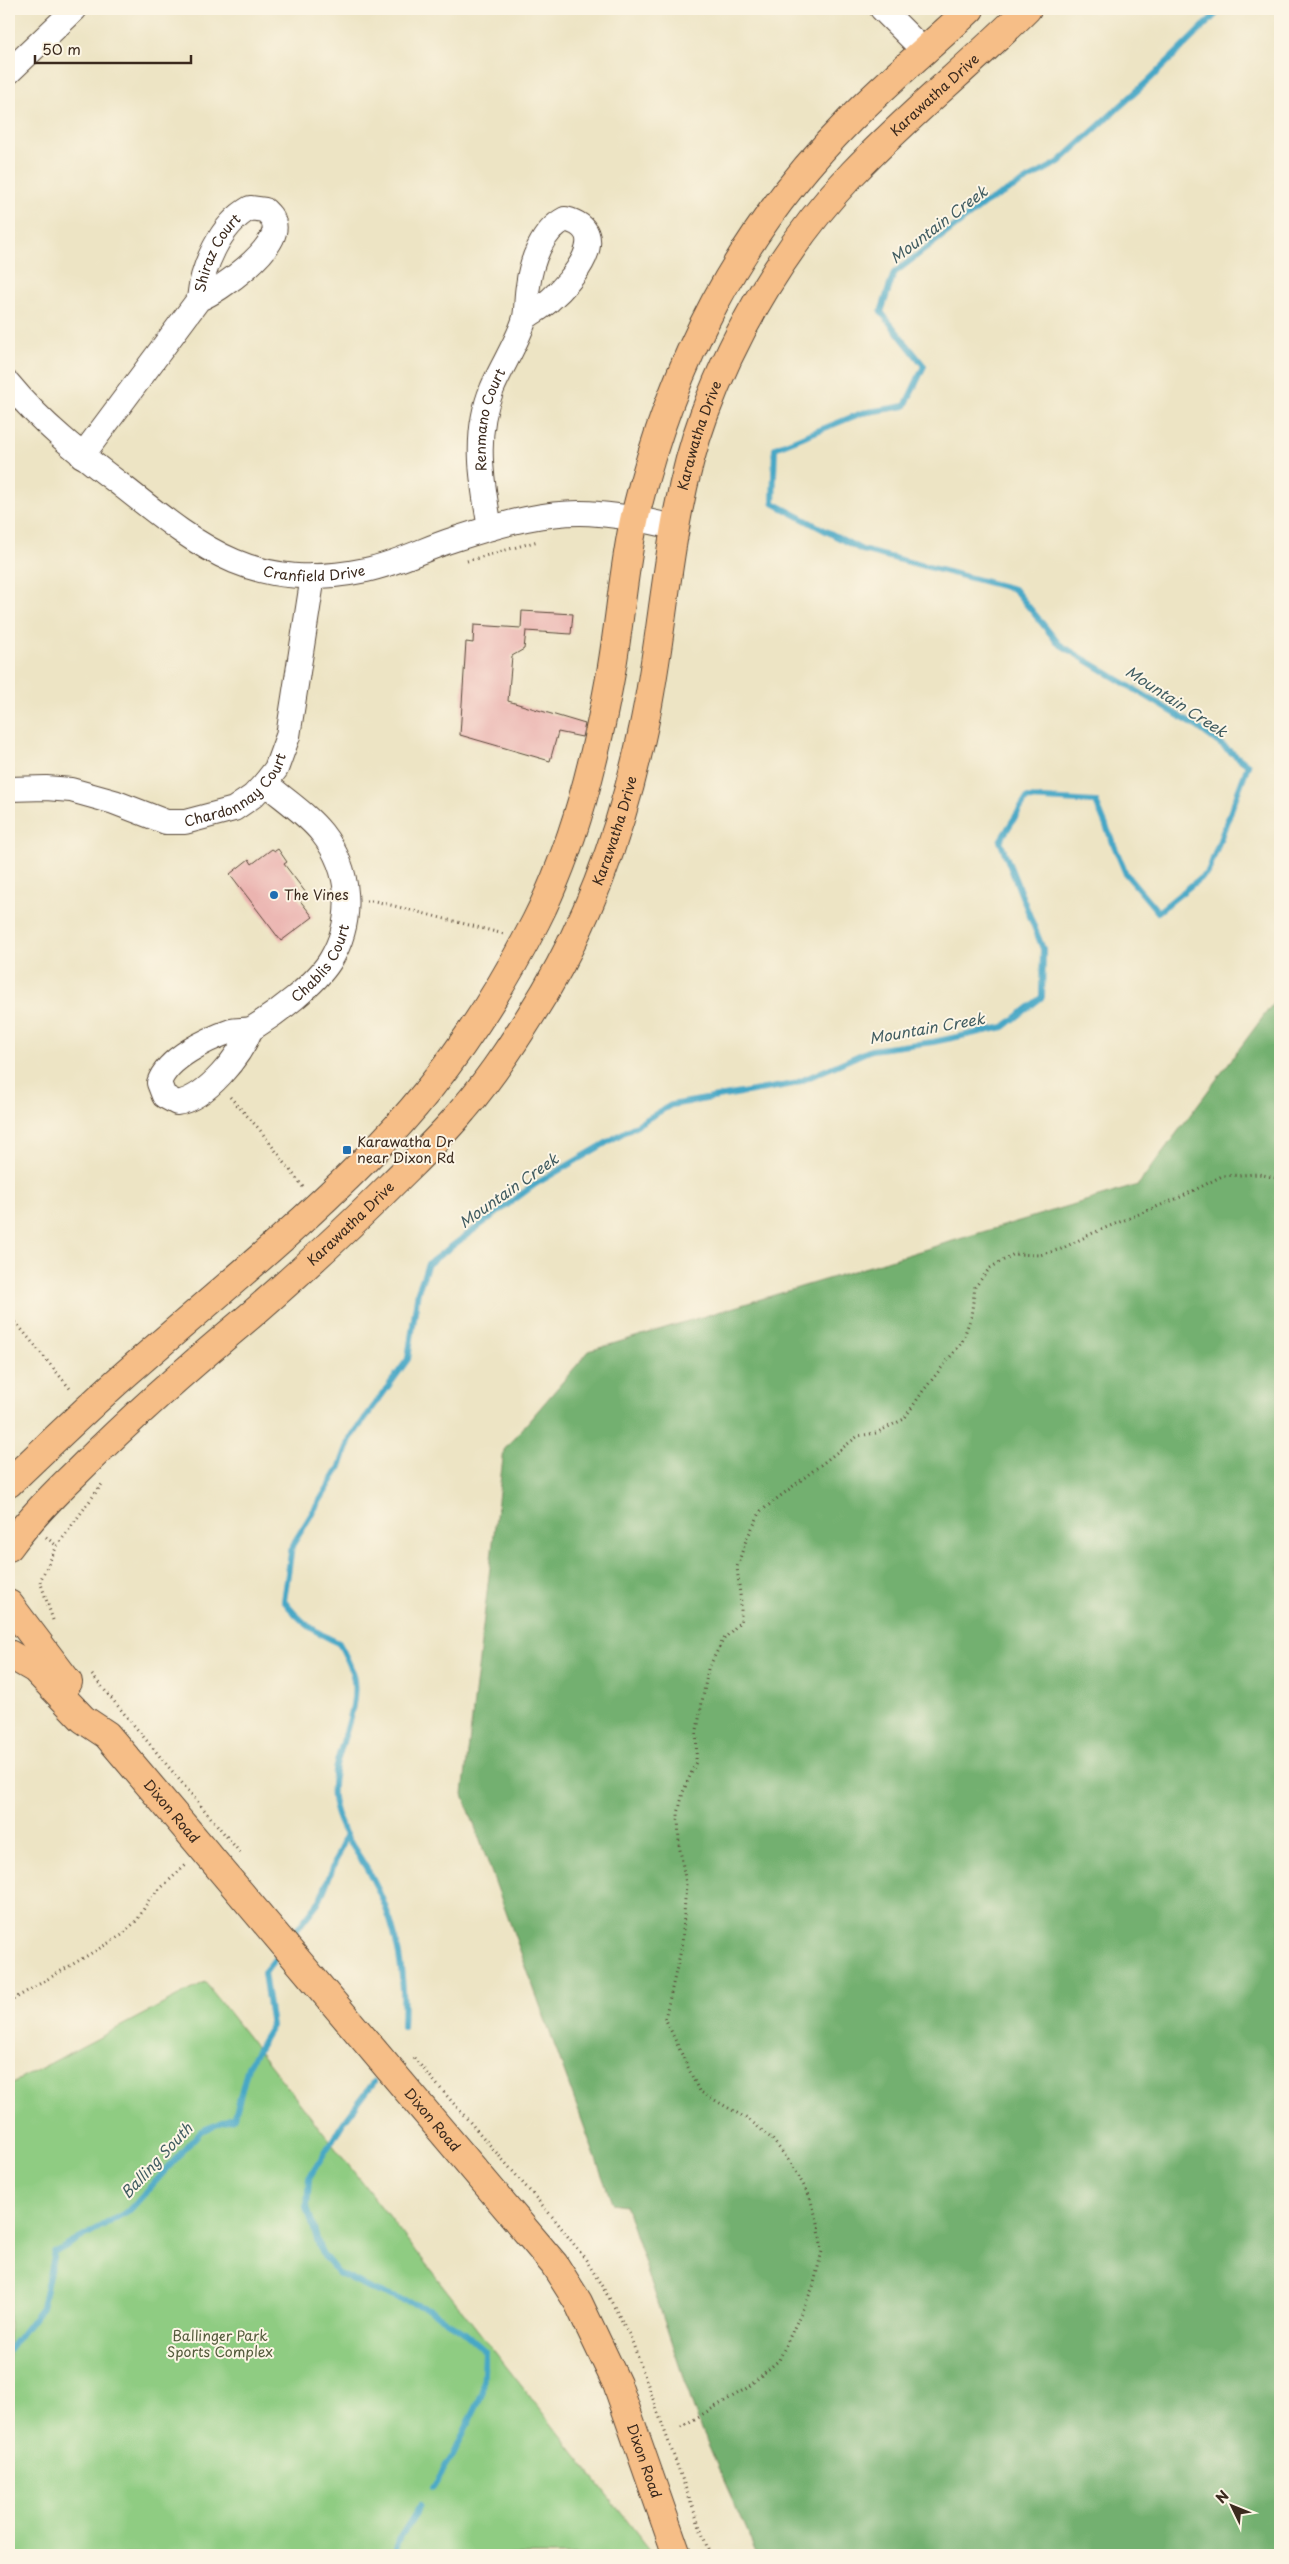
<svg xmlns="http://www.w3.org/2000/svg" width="1289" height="2564" font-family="'Playpen Sans',sans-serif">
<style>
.green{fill:#8fcc82;stroke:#657b50}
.forest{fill:#73b070;stroke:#576d47}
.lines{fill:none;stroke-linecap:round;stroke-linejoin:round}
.stream{stroke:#47a7c6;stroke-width:6}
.building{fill:#ebb4b0}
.minor-casing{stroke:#564637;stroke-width:26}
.major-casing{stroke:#564637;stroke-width:30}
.path{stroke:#564637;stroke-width:3;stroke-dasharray:1 4;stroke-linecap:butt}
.minor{stroke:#fff;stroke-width:24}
.major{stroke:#f6be87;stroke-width:28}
.poi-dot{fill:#1f6fb2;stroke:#fcf5e5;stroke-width:2}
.labels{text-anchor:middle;stroke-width:4;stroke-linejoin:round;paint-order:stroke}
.street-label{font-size:14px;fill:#3b2a1e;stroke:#fcf5e5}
.poi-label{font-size:14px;fill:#3b2a1e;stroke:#fcf5e5;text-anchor:start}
.park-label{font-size:14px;fill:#545b3c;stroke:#fcf5e5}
.water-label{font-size:15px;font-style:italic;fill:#405c61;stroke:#fcf5e5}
</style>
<rect width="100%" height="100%" fill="#fcf5e5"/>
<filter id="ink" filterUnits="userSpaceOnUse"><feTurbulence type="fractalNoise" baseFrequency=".02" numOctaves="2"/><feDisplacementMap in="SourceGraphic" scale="10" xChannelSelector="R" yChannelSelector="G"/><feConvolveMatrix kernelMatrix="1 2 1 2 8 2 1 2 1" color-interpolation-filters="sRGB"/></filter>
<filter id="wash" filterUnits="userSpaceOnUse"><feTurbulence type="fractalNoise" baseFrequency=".0096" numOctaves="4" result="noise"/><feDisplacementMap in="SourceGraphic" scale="20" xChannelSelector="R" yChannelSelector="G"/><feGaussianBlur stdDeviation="1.12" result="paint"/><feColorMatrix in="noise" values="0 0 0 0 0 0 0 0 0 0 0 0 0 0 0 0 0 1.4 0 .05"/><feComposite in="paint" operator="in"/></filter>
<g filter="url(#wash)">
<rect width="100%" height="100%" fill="#ede4c4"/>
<polygon class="green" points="205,1982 654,2555 9,2555 9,2085"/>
<polygon class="forest" points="1280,994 1280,2555 757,2555 700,2427 625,2205 612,2203 463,1794 504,1450 589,1351 1138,1185"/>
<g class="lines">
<g class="stream">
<polyline points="288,1941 320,1900 345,1837"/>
<path d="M403 2027C406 1974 397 1923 371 1876 357 1850 337 1829 333 1798 329 1759 362 1712 353 1675 351 1664 344 1653 339 1643 316 1633 300 1622 284 1601L292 1546 339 1469 350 1439 408 1359 418 1291 428 1264 534 1185 671 1105 794 1084 871 1050 933 1042 1004 1027 1042 997 1043 949 1000 841 1027 798 1096 802 1126 874 1158 912 1208 872 1248 765 1199 728 1059 644 1014 589 862 550 773 503 775 448 862 413 905 406 924 366 881 312 894 273 984 204 1059 162 1149 80 1221 9"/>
<polyline points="374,2082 343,2123 309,2178 307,2207 321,2252 338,2273 370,2289 429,2309 465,2333 485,2351 483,2392 453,2455 433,2487"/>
<polyline points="9,2350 42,2307 54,2253 130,2210 201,2131 235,2117 248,2066 272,2026 264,1973 281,1951"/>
<polyline points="394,2555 401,2536 421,2505"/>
</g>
</g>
<g id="blocks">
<g class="building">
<polygon points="522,611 573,614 571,634 526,631 524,649 512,656 508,701 585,724 582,737 558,732 550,761 460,735 466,642 473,643 474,625 521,628"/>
<polygon points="272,849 275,851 278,849 287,862 284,864 306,893 298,898 313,917 281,941 230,874 249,859 252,864"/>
</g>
</g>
</g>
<g filter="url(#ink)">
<use href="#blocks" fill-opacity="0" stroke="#564637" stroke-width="1"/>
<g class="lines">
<g class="minor-casing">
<g id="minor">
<polyline points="882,9 925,52"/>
<polyline points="9,72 75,9"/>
<path id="s1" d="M9 384C41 423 81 455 121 485 203 550 255 593 366 570 396 564 426 548 455 539 501 524 551 509 599 514 625 516 649 521 674 527"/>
<path id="s2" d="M82 456 199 299C202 267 220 225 250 208L265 210C269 214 273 218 274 223 282 247 218 292 199 299"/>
<path id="s3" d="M490 528C482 483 473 434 492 389 500 369 521 336 525 317 527 307 526 296 528 286 531 261 542 231 565 219 615 231 572 281 550 300 543 307 533 312 525 318"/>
<path id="s4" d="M9 789 46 788 71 790 114 802 166 822H185L234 809 253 796 265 783 276 769 288 736 313 576"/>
<path id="s5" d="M251 1029C240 1056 207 1098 177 1103L164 1096 159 1083C167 1058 208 1039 231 1031 238 1029 247 1031 253 1028 277 1013 315 985 330 961 355 920 351 870 322 833 307 814 284 799 265 783"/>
</g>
</g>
<g class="major-casing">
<g id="major">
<path d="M9 1483C49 1445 88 1407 129 1371 209 1301 292 1234 367 1158 436 1090 492 1007 536 921 574 846 595 761 610 678 620 624 623 569 635 516 672 363 739 232 850 120 888 81 931 46 970 9"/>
<path id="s6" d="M9 1547C30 1518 54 1494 80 1469 134 1415 191 1365 250 1316 298 1274 345 1231 390 1186 415 1161 441 1137 463 1110 494 1074 520 1033 545 992 593 911 625 817 644 725 666 621 667 516 704 415 736 328 789 240 853 173 908 115 971 65 1027 9"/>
<polyline points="9,1604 68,1682"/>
<path id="s7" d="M9 1654 35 1669 83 1719 107 1735 554 2264 578 2302 617 2384 677 2555"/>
</g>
</g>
<g class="path">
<polyline points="467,561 538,541"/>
<polyline points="366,901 375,901 504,934"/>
<polyline points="230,1097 260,1130 303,1187"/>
<polyline points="9,1314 72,1391"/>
<polyline points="46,1537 57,1546"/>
<polyline points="53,1620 40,1581 57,1546 102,1484"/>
<polyline points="92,1675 242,1855"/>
<polyline points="9,2002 122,1935 138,1919 150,1898 186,1865"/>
<polyline points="414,2058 556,2221 586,2260 611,2301 630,2336 710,2555"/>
<polyline points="681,2427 747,2388 779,2360 813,2287 822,2251 818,2223 809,2195 791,2163 772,2139 751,2121 699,2091 665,2018 682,1946 686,1884 679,1844 678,1814 683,1792 696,1762 697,1730 708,1669 723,1640 741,1621 741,1603 737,1567 746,1540 761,1511 858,1436 876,1433 904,1419 923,1391 962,1342 971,1317 975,1287 990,1268 1014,1254 1040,1255 1061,1249 1093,1233 1183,1196 1222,1176 1259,1174 1280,1179"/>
</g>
<use href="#minor" class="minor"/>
<use href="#major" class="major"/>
</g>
</g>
<g class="poi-dot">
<circle cx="274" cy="895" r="5"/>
<rect x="342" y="1145" width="10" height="10" rx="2.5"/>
</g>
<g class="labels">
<g class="street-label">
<text dy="5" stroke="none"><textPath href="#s6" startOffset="1776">Karawatha Drive</textPath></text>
<text dy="5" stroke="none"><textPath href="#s2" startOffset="246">Shiraz Court</textPath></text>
<text dy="5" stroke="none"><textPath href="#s3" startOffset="110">Renmano Court</textPath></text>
<text dy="5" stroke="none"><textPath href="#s6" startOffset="1356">Karawatha Drive</textPath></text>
<text dy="5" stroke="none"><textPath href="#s1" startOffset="370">Cranfield Drive</textPath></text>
<text dy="5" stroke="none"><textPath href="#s4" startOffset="244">Chardonnay Court</textPath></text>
<text dy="5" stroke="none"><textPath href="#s6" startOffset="951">Karawatha Drive</textPath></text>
<text dy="5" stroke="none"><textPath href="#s5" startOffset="346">Chablis Court</textPath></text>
<text dy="5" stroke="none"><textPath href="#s6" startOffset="471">Karawatha Drive</textPath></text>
<text dy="5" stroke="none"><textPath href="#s7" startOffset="228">Dixon Road</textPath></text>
<text dy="5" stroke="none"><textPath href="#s7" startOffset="632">Dixon Road</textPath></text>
<text dy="5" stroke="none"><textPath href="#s7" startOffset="1038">Dixon Road</textPath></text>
</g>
<g class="poi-label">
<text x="284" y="900">The Vines</text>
<text x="357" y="1147">Karawatha Dr<tspan x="357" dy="16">near Dixon Rd</tspan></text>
</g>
<g class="park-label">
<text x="220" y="2341">Ballinger Park<tspan x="220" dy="16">Sports Complex</tspan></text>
</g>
<g class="water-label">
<text transform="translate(939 225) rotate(-37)" y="5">Mountain Creek</text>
<text transform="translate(1176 702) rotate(33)" y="5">Mountain Creek</text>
<text transform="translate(927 1029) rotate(-10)" y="5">Mountain Creek</text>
<text transform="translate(509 1191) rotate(-35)" y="5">Mountain Creek</text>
<text transform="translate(157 2161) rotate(-47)" y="5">Balling South</text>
</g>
</g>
<rect width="1289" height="2564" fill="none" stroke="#fcf5e5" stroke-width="30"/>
<g transform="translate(1232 2506) rotate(313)" stroke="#fcf5e5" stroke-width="4" paint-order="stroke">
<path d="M0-4L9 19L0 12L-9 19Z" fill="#3b2a1e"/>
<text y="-8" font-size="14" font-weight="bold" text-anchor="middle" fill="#3b2a1e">N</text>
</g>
<path d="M35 55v8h156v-8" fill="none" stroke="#3b2a1e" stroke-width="2.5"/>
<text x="42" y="55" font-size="15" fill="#3b2a1e" stroke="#fcf5e5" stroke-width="4" paint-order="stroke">50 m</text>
</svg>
